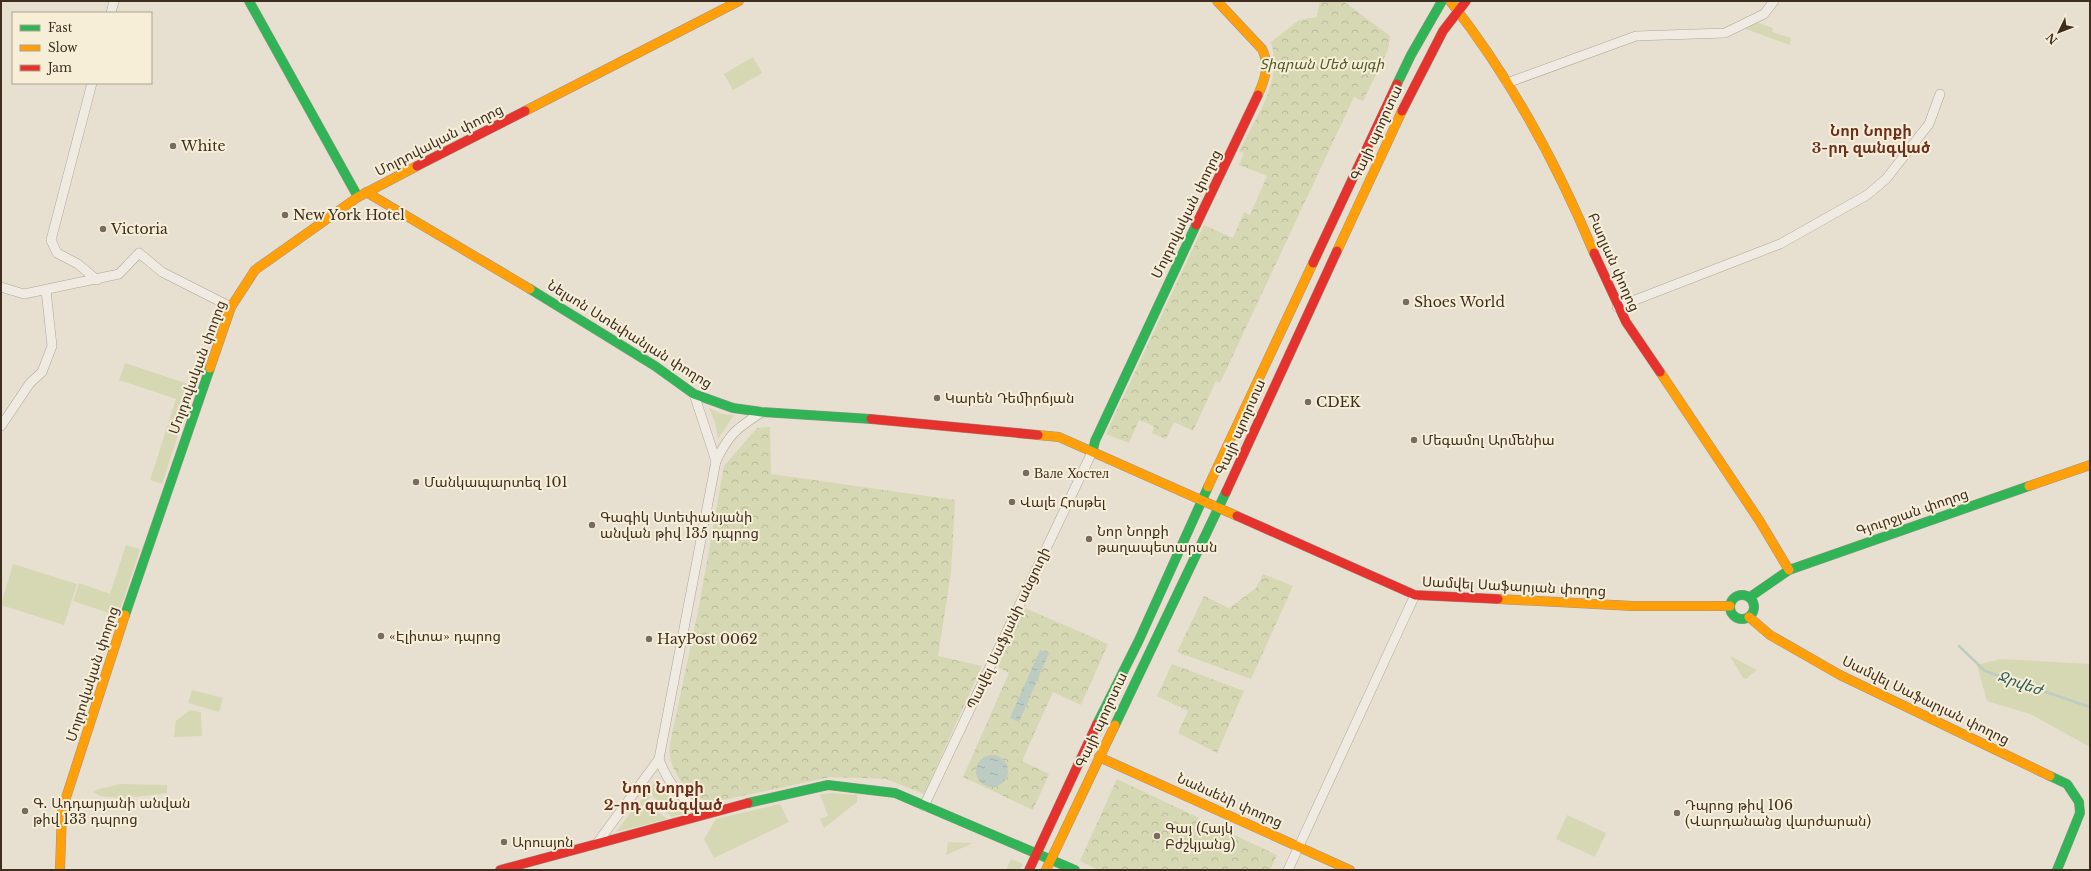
<svg xmlns="http://www.w3.org/2000/svg" width="2091" height="871" font-family="'Libre Baskerville','Noto Sans Armenian',serif">
<style>
.green{fill:#d6d7b3}
.forest{fill:url(#forest-crowns)}
.water{fill:url(#water-ripples)}
.lines{fill:none;stroke-linecap:round;stroke-linejoin:round}
.stream{stroke:#bcccc2;stroke-width:2.5}
.street-casing{stroke:#ada599;stroke-width:10}
.fast-casing{stroke:#9c958a;stroke-width:10}
.slow-casing{stroke:#9c958a;stroke-width:10}
.jam-casing{stroke:#9c958a;stroke-width:10}
.street{stroke:#efebe3;stroke-width:9}
.fast{stroke:#30b455;stroke-width:9}
.slow{stroke:#ff9f0a;stroke-width:9}
.jam{stroke:#e5322d;stroke-width:9}
.poi-dot{fill:#786c5e;stroke:#f7eed8;stroke-width:1.5}
.labels{text-anchor:middle;stroke-width:4;stroke-linejoin:round;paint-order:stroke}
.park-label{font-size:14px;font-style:italic;fill:#4d5a26;stroke:#f7eed8}
.street-label{font-size:14px;fill:#3d2e20;stroke:#f7eed8}
.poi-label{font-size:14px;fill:#3d2e20;stroke:#f7eed8;text-anchor:start}
.neighbourhood-label{font-size:15px;font-weight:bold;fill:#6b2e1e;stroke:#f7eed8}
.water-label{font-size:15px;font-style:italic;fill:#2f5d5a;stroke:#f7eed8}
</style>
<defs>
<pattern id="forest-crowns" width="20" height="18" patternUnits="userSpaceOnUse"><rect width="20" height="18" fill="#d6d7b3"/><path d="M2 6a3 3 0 1 1 6 0M12 15a3 3 0 1 1 6 0" fill="none" stroke="#b9b99a"/></pattern>
<pattern id="water-ripples" width="26" height="14" patternUnits="userSpaceOnUse"><rect width="26" height="14" fill="#bcccc2"/><path d="M2 4q2-2 4 0t4 0M15 11q2-2 4 0t4 0" fill="none" stroke="#a2b0a6"/></pattern>
</defs>
<rect width="100%" height="100%" fill="#e7e0d1"/>
<g class="green">
<polygon points="1755,22 1773,28 1772,32 1791,38 1790,45 1743,28"/>
<polygon points="753,57 762,73 733,90 724,74"/>
<polygon points="125,363 194,386 162,484 150,480 176,399 119,380"/>
<polygon points="709,408 722,414 734,415 718,439 715,422"/>
<polygon points="126,545 140,549 118,616 73,601 79,583 110,594"/>
<polygon points="13,564 77,584 64,625 1,605"/>
<polygon points="1730,656 1757,670 1746,679 1743,678"/>
<polygon points="2001,659 2090,664 2090,747 2030,714 1987,701 1977,665"/>
<polygon points="192,690 223,698 219,712 188,703"/>
<polygon points="190,710 201,712 202,736 174,737 176,721"/>
<polygon points="658,779 670,798 685,813 672,817 660,808 659,801 653,797 651,788"/>
<path d="M120 784 167 785V793C149 795 108 803 93 792L99 789Z"/>
<polygon points="648,792 650,798 644,803 644,806 636,807"/>
<polygon points="829,793 857,795 857,802 824,828 820,819 828,816 820,795"/>
<polygon points="780,804 789,822 714,858 704,839 716,819"/>
<polygon points="645,809 651,814 657,811 667,819 616,832 632,811"/>
<polygon points="1567,815 1606,833 1595,857 1556,839"/>
<polygon points="948,842 973,843 946,855"/>
<polygon points="1011,859 1023,864 1020,870 1006,870"/>
</g>
<g class="forest">
<path d="M1320 1H1343L1390 36 1388 50 1363 101 1354 97 1220 383 1216 381 1193 431 1174 422 1166 439 1152 433 1154 426 1139 420 1129 443 1106 434 1204 225 1233 238 1244 212 1250 215 1267 176 1239 165 1244 153 1239 151C1256 116 1283 83 1271 42L1299 20 1317 17Z"/>
<path d="M770 427 771 474 955 500 951 573 938 656 982 666 924 794 886 779 830 777 714 802C689 802 666 767 670 744L699 606 724 466 757 428Z"/>
<polygon points="1263,574 1293,586 1251,679 1177,652 1204,596 1229,608 1256,588"/>
<polygon points="1025,608 1108,644 1081,705 1053,692 1022,761 1049,774 1033,810 963,777 1009,673 998,667"/>
<polygon points="1172,664 1244,691 1217,753 1178,733 1188,711 1157,696"/>
<polygon points="1117,779 1277,855 1270,870 1099,870 1080,861"/>
</g>
<g class="water">
<polygon points="1040,650 1049,653 1019,722 1010,718"/>
<circle cx="992" cy="771" r="16"/>
</g>
<g class="lines">
<polyline class="stream" points="1959,646 1985,671 2090,707"/>
<g class="street-casing">
<g id="street">
<polyline points="111,13 114,1"/>
<polyline points="92,83 51,240 57,253 78,264 97,280"/>
<polyline points="1507,83 1636,36 1725,33 1764,14 1774,1"/>
<polyline points="1,287 24,294 119,274 139,253 162,272 231,307"/>
<polyline points="1617,307 1780,244 1867,195 1886,179 1929,124 1940,94"/>
<polyline points="694,394 716,461"/>
<polyline points="1,426 30,383 42,372 52,346 46,290"/>
<path d="M659 759C668 784 682 800 705 814"/>
<polyline points="924,806 1093,450"/>
<path d="M598 842 659 759 716 461C729 434 737 428 762 412"/>
<polyline points="1288,870 1415,595"/>
</g>
</g>
<g class="fast-casing">
<g id="fast">
<polyline points="249,1 358,197"/>
<polyline points="1397,84 1411,55 1442,1"/>
<polyline points="530,289 655,366 694,394 733,408 762,412 871,419"/>
<polyline points="1093,450 1095,441 1196,225"/>
<circle cx="1742" cy="607" r="12"/>
<polyline points="1750,597 1789,570 2029,486"/>
<polyline points="125,615 210,368"/>
<polyline points="1097,724 1139,640 1208,487"/>
<polyline points="1115,725 1226,492"/>
<polyline points="2050,776 2067,784 2079,802 2080,813 2057,870"/>
<polyline points="748,803 828,785 895,793 1075,870"/>
</g>
</g>
<g class="slow-casing">
<g id="slow">
<path d="M1217 1 1262 49C1270 65 1265 79 1258 95"/>
<path d="M1450 1C1510 77 1557 164 1594 253"/>
<polyline points="525,111 739,1"/>
<polyline points="366,192 530,289"/>
<polyline points="1337,251 1402,111"/>
<polyline points="210,368 231,307 255,270 358,197 417,166"/>
<polyline points="1660,372 1759,520 1789,570"/>
<polyline points="1038,435 1059,437 1237,516"/>
<polyline points="2029,486 2090,465"/>
<polyline points="1208,487 1313,263"/>
<polyline points="1498,599 1633,606 1730,606"/>
<polyline points="1749,617 1770,635 1840,675 2050,776"/>
<polyline points="1099,757 1350,870"/>
<polyline points="60,870 62,810 125,615"/>
<polyline points="1046,870 1115,725"/>
</g>
</g>
<g class="jam-casing">
<g id="jam">
<polyline points="1402,111 1443,31 1466,1"/>
<polyline points="417,166 525,111"/>
<polyline points="1196,225 1258,95"/>
<polyline points="1594,253 1626,322 1660,372"/>
<polyline points="1313,263 1397,84"/>
<polyline points="871,419 1038,435"/>
<polyline points="1226,492 1337,251"/>
<polyline points="1237,516 1415,595 1498,599"/>
<polyline points="500,870 748,803"/>
<polyline points="1029,870 1097,724"/>
</g>
</g>
<use href="#street" class="street"/>
<use href="#fast" class="fast"/>
<use href="#slow" class="slow"/>
<use href="#jam" class="jam"/>
</g>
<g class="poi-dot">
<circle cx="173" cy="146" r="4"/>
<circle cx="285" cy="215" r="4"/>
<circle cx="103" cy="229" r="4"/>
<circle cx="1406" cy="302" r="4"/>
<circle cx="937" cy="398" r="4"/>
<circle cx="1308" cy="402" r="4"/>
<circle cx="1414" cy="440" r="4"/>
<circle cx="1026" cy="473" r="4"/>
<circle cx="416" cy="482" r="4"/>
<circle cx="1012" cy="502" r="4"/>
<circle cx="592" cy="525" r="4"/>
<circle cx="1089" cy="539" r="4"/>
<circle cx="381" cy="636" r="4"/>
<circle cx="649" cy="639" r="4"/>
<circle cx="25" cy="811" r="4"/>
<circle cx="1677" cy="813" r="4"/>
<circle cx="1157" cy="836" r="4"/>
<circle cx="504" cy="842" r="4"/>
</g>
<g class="labels">
<g class="park-label">
<text x="1322" y="69">Տիգրան Մեծ այգի</text>
</g>
<g class="street-label">
<text transform="translate(1376 133) rotate(-65)" y="5">Գայի պողոտա</text>
<text transform="translate(439 140) rotate(-27)" y="5">Մոլդովական փողոց</text>
<text transform="translate(1186 214) rotate(-64)" y="5">Մոլդովական փողոց</text>
<text transform="translate(1614 262) rotate(66)" y="5">Բաղյան փողոց</text>
<text transform="translate(630 334) rotate(32)" y="5">Նելսոն Ստեփանյան փողոց</text>
<text transform="translate(197 367) rotate(-70)" y="5">Մոլդովական փողոց</text>
<text transform="translate(1240 427) rotate(-66)" y="5">Գայի պողոտա</text>
<text transform="translate(1912 512) rotate(-19)" y="5">Գյուրջյան փողոց</text>
<text transform="translate(1514 586) rotate(3)" y="5">Սամվել Սաֆարյան փողոց</text>
<text transform="translate(1008 628) rotate(-65)" y="5">Պավել Սաֆյանի անցուղի</text>
<text transform="translate(92 674) rotate(-72)" y="5">Մոլդովական փողոց</text>
<text transform="translate(1926 700) rotate(26)" y="5">Սամվել Սաֆարյան փողոց</text>
<text transform="translate(1101 720) rotate(-65)" y="5">Գայի պողոտա</text>
<text transform="translate(1230 800) rotate(24)" y="5">Նանսենի փողոց</text>
</g>
<g class="poi-label">
<text x="181" y="151">White</text>
<text x="293" y="220">New York Hotel</text>
<text x="111" y="234">Victoria</text>
<text x="1414" y="307">Shoes World</text>
<text x="945" y="403">Կարեն Դեմիրճյան</text>
<text x="1316" y="407">CDEK</text>
<text x="1422" y="445">Մեգամոլ Արմենիա</text>
<text x="1034" y="478">Вале Хостел</text>
<text x="424" y="487">Մանկապարտեզ 101</text>
<text x="1020" y="507">Վալե Հոսթել</text>
<text x="600" y="522">Գագիկ Ստեփանյանի<tspan x="600" dy="16">անվան թիվ 135 դպրոց</tspan></text>
<text x="1097" y="536">Նոր Նորքի<tspan x="1097" dy="16">թաղապետարան</tspan></text>
<text x="389" y="641">«Էլիտա» դպրոց</text>
<text x="657" y="644">HayPost 0062</text>
<text x="33" y="808">Գ. Ադդարյանի անվան<tspan x="33" dy="16">թիվ 133 դպրոց</tspan></text>
<text x="1685" y="810">Դպրոց թիվ 106<tspan x="1685" dy="16">(Վարդանանց վարժարան)</tspan></text>
<text x="1165" y="833">Գայ (Հայկ<tspan x="1165" dy="16">Բժշկյանց)</tspan></text>
<text x="512" y="847">Արուսյոն</text>
</g>
<g class="neighbourhood-label">
<text x="1871" y="136">Նոր Նորքի<tspan x="1871" dy="17">3-րդ զանգված</tspan></text>
<text x="663" y="793">Նոր Նորքի<tspan x="663" dy="17">2-րդ զանգված</tspan></text>
</g>
<g class="water-label">
<text transform="translate(2020 683) rotate(19)" y="5">Ջրվեժ</text>
</g>
</g>
<rect width="2091" height="871" fill="none" stroke="#3d2e20" stroke-width="4"/>
<rect x="12" y="12" width="140" height="72" fill="#f7eed8" stroke="#ada18e"/>
<rect x="20" y="25" width="20" height="6" fill="#30b455" stroke="#ada18e"/>
<text x="48" y="32" font-size="12" fill="#3d2e20">Fast</text>
<rect x="20" y="45" width="20" height="6" fill="#ff9f0a" stroke="#ada18e"/>
<text x="48" y="52" font-size="12" fill="#3d2e20">Slow</text>
<rect x="20" y="65" width="20" height="6" fill="#e5322d" stroke="#ada18e"/>
<text x="48" y="72" font-size="12" fill="#3d2e20">Jam</text>
<g transform="translate(2059 32) rotate(227)" stroke="#f7eed8" stroke-width="3" paint-order="stroke">
<path d="M0-3L7 15L0 10L-7 15Z" fill="#3d2e20"/>
<text y="-6" font-size="11" font-weight="bold" text-anchor="middle" fill="#3d2e20">N</text>
</g>
</svg>
